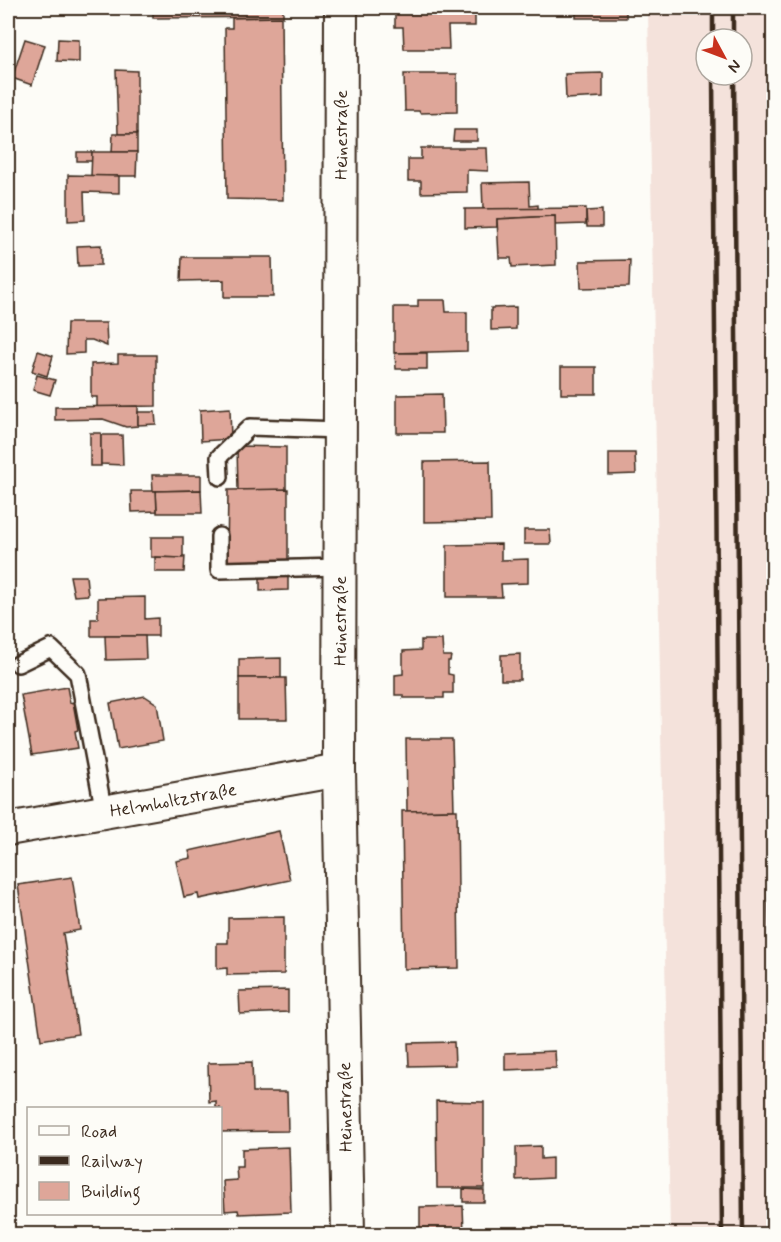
<svg xmlns="http://www.w3.org/2000/svg" width="781" height="1242" font-family="Mynerve,sans-serif">
<style>
.built{fill:#f4e2db;fill-rule:evenodd}
.building{fill:#dea699;stroke:#3b2a1e;stroke-width:1.5}
.lines{fill:none;stroke-linecap:round;stroke-linejoin:round}
.lane-casing{stroke:#3b2a1e;stroke-width:20}
.street-casing{stroke:#3b2a1e;stroke-width:36}
.lane{stroke:#fdfcf7;stroke-width:15}
.street{stroke:#fdfcf7;stroke-width:32}
.rail{stroke:#3b2a1e;stroke-width:4.5}
.labels{text-anchor:middle;stroke-width:6;stroke-linejoin:round;paint-order:stroke}
.street-label{font-size:18px;fill:#3b2a1e;stroke:#fdfcf7}
</style>
<rect width="100%" height="100%" fill="#fdfcf7"/>
<filter id="ink" filterUnits="userSpaceOnUse"><feTurbulence type="fractalNoise" baseFrequency=".0167" numOctaves="2"/><feDisplacementMap in="SourceGraphic" scale="12" xChannelSelector="R" yChannelSelector="G"/><feConvolveMatrix kernelMatrix="1 2 1 2 8 2 1 2 1" color-interpolation-filters="sRGB"/></filter>
<g filter="url(#ink)">
<path class="built" d="M648 8H773V1234H670ZM706 39H742V75H706Z"/>
<g class="building">
<polygon points="153,8 283,8 283,17 153,18"/>
<polygon points="395,8 475,8 475,26 448,26 449,49 404,49 403,27 395,27"/>
<rect x="576" y="8" width="50" height="10"/>
<polygon points="281,17 283,200 227,199 225,28 232,28 232,18"/>
<polygon points="25,39 45,45 32,85 12,78"/>
<polygon points="58,39 79,40 79,62 57,61"/>
<polygon points="116,70 137,71 137,134 118,134"/>
<polygon points="603,73 603,97 566,99 565,74"/>
<polygon points="404,74 457,74 457,112 420,113 419,111 405,111"/>
<polygon points="454,130 477,130 477,141 453,141"/>
<polygon points="113,134 137,134 137,152 112,152"/>
<polygon points="421,148 487,148 488,171 467,170 467,192 421,193 421,181 408,181 408,159 421,159"/>
<rect x="77" y="152" width="15" height="9"/>
<polygon points="92,152 137,152 136,176 91,176"/>
<polygon points="68,175 119,176 119,193 84,192 85,220 68,221"/>
<polygon points="529,182 530,206 538,205 538,209 483,209 482,183"/>
<polygon points="586,208 586,224 555,225 555,216 497,219 497,227 465,228 465,209"/>
<polygon points="602,210 602,227 587,227 586,211"/>
<polygon points="555,216 556,265 512,267 511,258 499,258 497,219"/>
<polygon points="101,245 101,265 78,266 77,246"/>
<polygon points="182,257 272,257 273,297 224,297 224,280 181,281"/>
<polygon points="630,260 629,287 581,288 580,261"/>
<polygon points="418,300 445,300 446,312 467,312 467,351 394,353 394,307 418,307"/>
<polygon points="516,307 516,329 491,330 491,308"/>
<polygon points="67,323 106,323 107,346 92,340 84,340 84,353 66,354"/>
<polygon points="38,351 53,356 47,376 32,371"/>
<polygon points="395,353 427,353 427,369 396,369"/>
<polygon points="118,355 156,355 156,406 97,407 97,397 91,397 91,364 118,363"/>
<rect x="561" y="367" width="35" height="27"/>
<polygon points="37,375 55,380 50,395 33,390"/>
<polygon points="442,394 443,433 397,433 397,395"/>
<polygon points="138,406 138,426 126,427 103,419 55,420 55,407"/>
<polygon points="230,408 231,439 201,441 200,410"/>
<polygon points="138,412 155,412 156,424 138,425"/>
<rect x="90" y="433" width="11" height="33"/>
<polygon points="101,435 122,435 123,465 101,464"/>
<polygon points="237,446 286,447 286,490 238,490"/>
<polygon points="609,453 635,453 636,474 609,475"/>
<polygon points="490,461 491,521 424,522 424,462"/>
<polygon points="152,475 201,475 201,490 153,491"/>
<polygon points="288,489 288,561 227,561 228,490"/>
<polygon points="201,490 202,513 157,513 156,491"/>
<polygon points="131,491 156,491 157,511 132,512"/>
<polygon points="524,530 550,530 551,544 524,544"/>
<polygon points="151,537 183,537 183,558 151,557"/>
<polygon points="501,544 501,560 528,559 528,583 501,584 502,597 447,597 447,545"/>
<polygon points="183,556 185,556 184,572 155,572 155,557 183,558"/>
<polygon points="288,573 288,590 260,591 260,574"/>
<polygon points="70,576 86,576 88,595 74,596"/>
<polygon points="8,582 13,610 8,611"/>
<polygon points="145,597 145,619 158,618 158,636 91,636 91,619 98,619 98,598"/>
<polygon points="105,636 145,636 146,659 106,660"/>
<polygon points="421,640 442,640 443,656 451,656 450,661 448,661 448,674 453,675 453,693 444,693 444,698 403,698 403,695 395,695 395,675 403,674 403,651 421,650"/>
<polygon points="520,654 520,680 501,680 501,655"/>
<polygon points="281,658 281,678 239,678 239,659"/>
<polygon points="239,678 286,678 287,719 239,719"/>
<polygon points="67,687 70,703 73,702 78,730 75,731 78,748 32,755 21,695"/>
<polygon points="145,696 157,704 163,741 118,749 110,703"/>
<polygon points="406,739 452,739 454,810 407,811"/>
<polygon points="766,794 774,794 774,1224"/>
<polygon points="454,810 457,810 459,968 404,969 402,811"/>
<polygon points="279,831 290,880 199,899 198,894 184,897 176,861 191,858 189,851"/>
<polygon points="72,877 80,930 63,933 78,1034 41,1040 18,885"/>
<polygon points="284,917 284,974 227,975 227,968 217,969 217,943 228,943 228,918"/>
<polygon points="288,990 288,1012 240,1014 239,991"/>
<polygon points="454,1042 455,1065 409,1066 408,1043"/>
<polygon points="555,1051 556,1068 505,1070 505,1053"/>
<polygon points="252,1062 253,1092 287,1092 288,1131 220,1132 220,1108 216,1108 216,1101 209,1102 208,1063"/>
<polygon points="436,1101 484,1102 484,1188 437,1188"/>
<polygon points="541,1146 541,1159 552,1158 552,1178 516,1180 516,1147"/>
<polygon points="289,1147 291,1212 239,1214 238,1210 225,1211 223,1181 237,1180 236,1167 242,1167 242,1149"/>
<polygon points="463,1189 484,1190 484,1202 463,1202"/>
<polygon points="463,1206 464,1234 420,1234 420,1207"/>
</g>
<g class="lines">
<g class="lane-casing">
<g id="lane">
<polyline points="220,477 219,457 250,427 340,430"/>
<polyline points="219,536 219,570 340,567"/>
<polyline points="18,664 51,648 78,674 104,812"/>
</g>
</g>
<g class="street-casing">
<g id="street">
<polyline points="341,8 339,770 348,1234"/>
<polyline points="8,829 339,770"/>
</g>
</g>
<use href="#lane" class="lane"/>
<use href="#street" class="street"/>
<g class="rail">
<polyline points="713,8 713,39"/>
<polyline points="733,8 733,39"/>
<polyline points="713,75 722,1234"/>
<polyline points="734,75 743,1234"/>
</g>
</g>
</g>
<g class="labels">
<g class="street-label">
<text transform="translate(341 135) rotate(-90)" y="6">Heinestraße</text>
<text transform="translate(340 621) rotate(-90)" y="6">Heinestraße</text>
<text transform="translate(173 800) rotate(-10)" y="6">Helmholtzstraße</text>
<text transform="translate(345 1107) rotate(-91)" y="6">Heinestraße</text>
</g>
</g>
<rect width="781" height="1242" fill="none" stroke="#fdfcf7" stroke-width="30"/>
<rect x="15" y="15" width="751" height="1212" fill="none" stroke="#3b2a1e" stroke-width="2" filter="url(#ink)"/>
<rect x="27" y="1107" width="195" height="108" fill="#fdfcf7" stroke="#afa8a0" stroke-width="1.5"/>
<rect x="39" y="1126" width="30" height="9" fill="#fdfcf7" stroke="#afa8a0" stroke-width="1.5"/>
<text x="81" y="1137" font-size="18" fill="#3b2a1e">Road</text>
<rect x="39" y="1156" width="30" height="9" fill="#3b2a1e" stroke="#afa8a0" stroke-width="1.5"/>
<text x="81" y="1167" font-size="18" fill="#3b2a1e">Railway</text>
<rect x="39" y="1182" width="30" height="18" fill="#dea699" stroke="#afa8a0" stroke-width="1.5"/>
<text x="81" y="1197" font-size="18" fill="#3b2a1e">Building</text>
<g transform="translate(724 57) rotate(131)"><circle r="28" fill="#fdfcf7" stroke="#afa8a0" stroke-width="1.5"/>
<path d="M0-4.5L10 22L0 15L-10 22Z" fill="#c8321e"/>
<text y="-9" font-size="16" font-weight="bold" text-anchor="middle" fill="#3b2a1e">N</text>
</g>
</svg>
